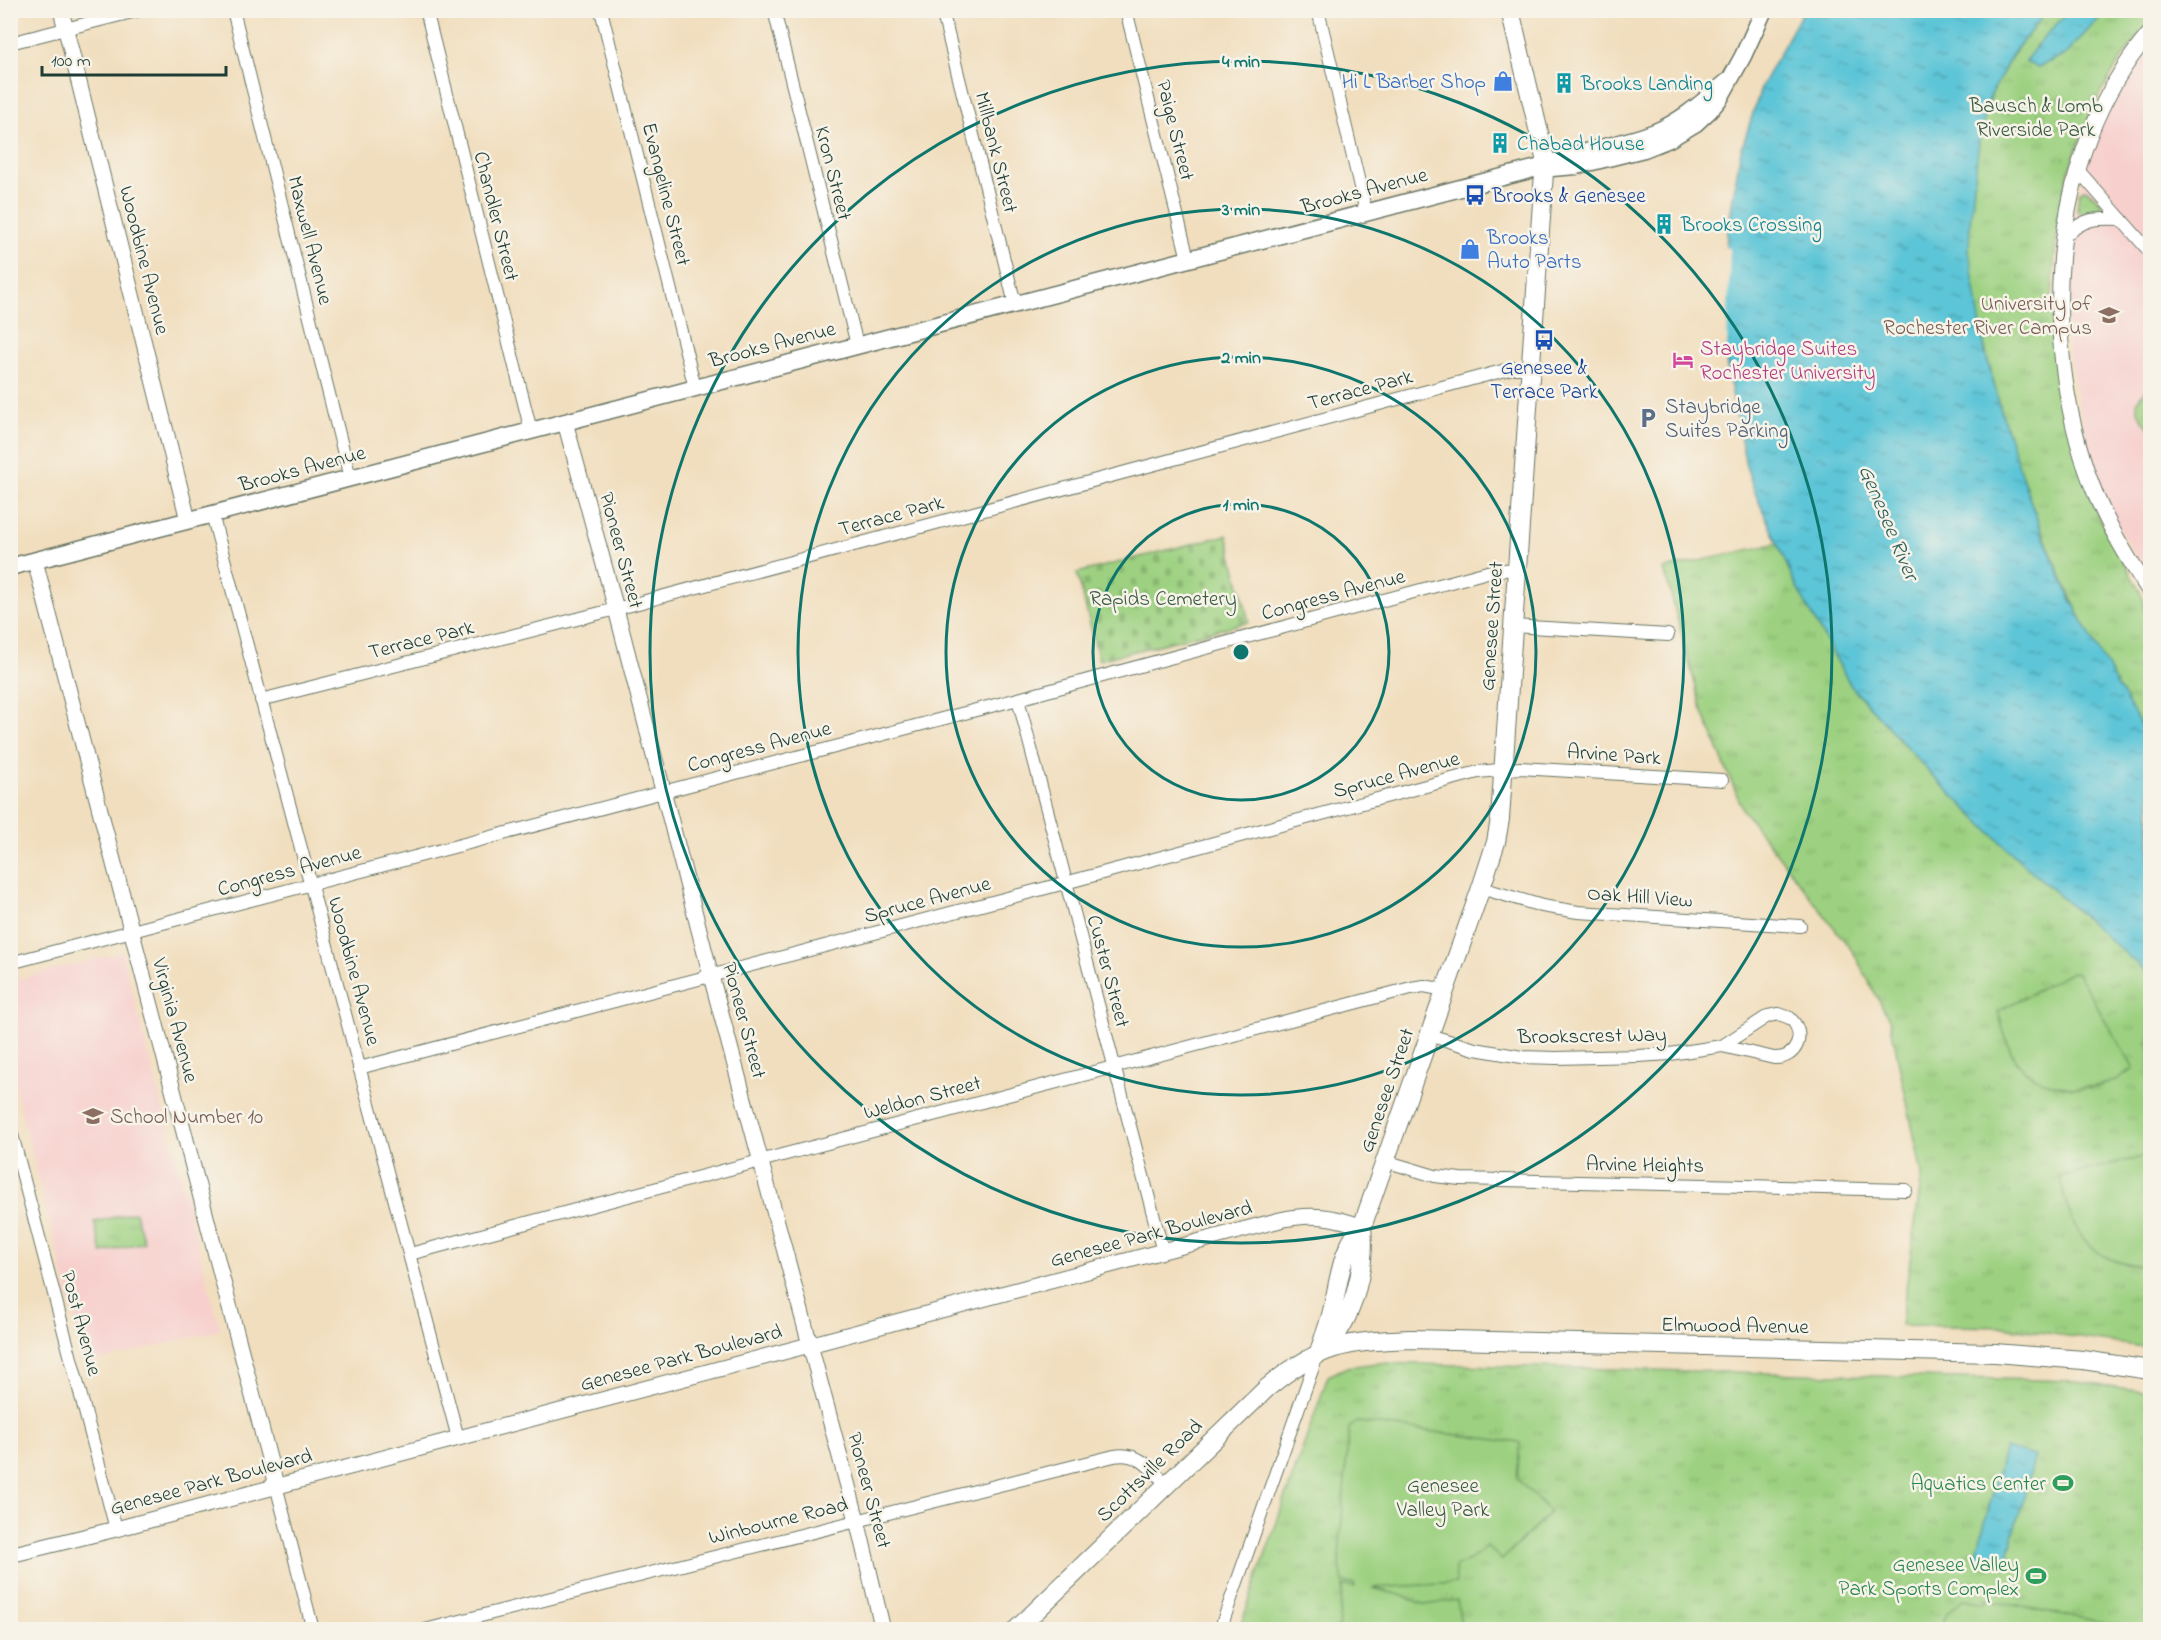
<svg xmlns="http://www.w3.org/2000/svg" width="2161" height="1640" font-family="'Indie Flower',sans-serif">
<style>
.built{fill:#f7d0ce}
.grass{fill:url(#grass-dots);stroke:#5e875a;stroke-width:1.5}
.cemetery{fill:url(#cemetery-stones);stroke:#5e875a;stroke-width:1.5}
.park{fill:url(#park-tufts);stroke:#5e875a;stroke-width:1.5}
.pitch{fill:#9dd181;stroke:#5e875a;stroke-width:1.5}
.water{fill:url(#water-ripples);stroke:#3e8186;stroke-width:1.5}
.pier{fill:#f1debe}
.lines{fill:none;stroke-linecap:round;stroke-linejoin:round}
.minor-casing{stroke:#687564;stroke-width:14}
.tertiary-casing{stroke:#687564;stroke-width:17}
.secondary-casing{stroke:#687564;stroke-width:19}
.primary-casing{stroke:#687564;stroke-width:20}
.minor{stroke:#fff;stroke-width:12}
.tertiary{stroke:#fff;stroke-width:15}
.secondary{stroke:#fff;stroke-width:16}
.primary{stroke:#fff;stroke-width:18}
.ring{fill:none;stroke:#0f766e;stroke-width:3}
.labels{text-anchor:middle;stroke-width:5;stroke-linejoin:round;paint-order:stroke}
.shop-label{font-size:21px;fill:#366cbe;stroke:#f7f3e8;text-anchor:end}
.culture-label{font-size:21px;fill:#0d838f;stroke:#f7f3e8;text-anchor:start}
.park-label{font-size:21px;fill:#385b43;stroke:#f7f3e8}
.street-label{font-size:21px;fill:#1f3d34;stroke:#f7f3e8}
.transit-label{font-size:21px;fill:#164399;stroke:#f7f3e8;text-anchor:start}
.education-label{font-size:21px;fill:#785e54;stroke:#f7f3e8;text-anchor:end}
.hotel-label{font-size:21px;fill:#b23c85;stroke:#f7f3e8;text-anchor:start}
.service-label{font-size:21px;fill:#4e5e75;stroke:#f7f3e8;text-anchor:start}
.leisure-label{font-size:21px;fill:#27864d;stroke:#f7f3e8;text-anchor:end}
.water-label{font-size:22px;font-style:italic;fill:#2e5f5d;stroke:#f7f3e8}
.centre{fill:#0f766e;stroke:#f7f3e8;stroke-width:3}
.ring-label{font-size:18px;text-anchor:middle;font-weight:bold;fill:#0f766e;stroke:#f7f3e8;stroke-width:5;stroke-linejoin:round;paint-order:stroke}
</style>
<defs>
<pattern id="grass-dots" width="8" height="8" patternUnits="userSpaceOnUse" patternTransform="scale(1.5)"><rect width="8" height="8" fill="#9dd181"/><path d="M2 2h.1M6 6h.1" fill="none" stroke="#87b470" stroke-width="1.8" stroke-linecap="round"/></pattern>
<pattern id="cemetery-stones" width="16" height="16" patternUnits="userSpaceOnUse" patternTransform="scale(1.5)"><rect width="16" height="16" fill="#9dd181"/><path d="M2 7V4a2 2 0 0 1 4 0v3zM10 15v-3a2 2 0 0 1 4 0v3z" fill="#87b470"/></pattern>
<pattern id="park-tufts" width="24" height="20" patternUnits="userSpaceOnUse" patternTransform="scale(1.5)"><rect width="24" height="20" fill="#9dd181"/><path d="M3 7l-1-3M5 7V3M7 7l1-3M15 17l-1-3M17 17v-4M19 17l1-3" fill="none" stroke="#87b470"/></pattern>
<pattern id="water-ripples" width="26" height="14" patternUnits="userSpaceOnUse" patternTransform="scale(1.5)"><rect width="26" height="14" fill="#5cc5d7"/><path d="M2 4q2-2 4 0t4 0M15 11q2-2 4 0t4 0" fill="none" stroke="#4ba1af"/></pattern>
</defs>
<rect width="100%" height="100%" fill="#f7f3e8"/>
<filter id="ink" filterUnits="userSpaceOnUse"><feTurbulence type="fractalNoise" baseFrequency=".0167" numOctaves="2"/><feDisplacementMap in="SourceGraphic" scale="12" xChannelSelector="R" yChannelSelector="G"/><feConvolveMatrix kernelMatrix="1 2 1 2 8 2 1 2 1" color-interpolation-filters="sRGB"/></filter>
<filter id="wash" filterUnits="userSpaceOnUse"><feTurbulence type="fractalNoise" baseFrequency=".008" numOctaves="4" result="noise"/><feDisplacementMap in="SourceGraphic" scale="24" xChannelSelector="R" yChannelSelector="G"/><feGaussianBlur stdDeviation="1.35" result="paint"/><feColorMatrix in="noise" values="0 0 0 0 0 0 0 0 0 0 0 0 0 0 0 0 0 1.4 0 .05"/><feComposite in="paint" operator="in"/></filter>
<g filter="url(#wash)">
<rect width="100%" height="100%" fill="#f1debe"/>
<g class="built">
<polygon points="2150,44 2150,578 2144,571 2118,526 2093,471 2085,438 2069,355 2066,297 2068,262 2076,208 2088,159 2107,111 2125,80"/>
<polygon points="122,952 220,1330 86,1364 11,1071 10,981"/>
</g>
<polygon class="grass" points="2084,189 2087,190 2101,202 2102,208 2081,213 2077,211 2079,192"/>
<polygon class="cemetery" points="1227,535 1249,622 1099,660 1077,573"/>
<g class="park">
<path d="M2047 11H2068L2053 30 2035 46 2038 67 2065 55 2106 11H2150V21L2122 58 2102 90 2084 129 2069 170 2060 207 2055 250 2052 299 2054 346 2061 392 2099 518 2143 597C2146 610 2143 625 2150 637V740C2079 629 2025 508 1993 380 1982 338 1972 294 1969 250 1968 225 1972 199 1975 173 1978 149 1980 121 1990 98 2004 65 2023 37 2047 11Z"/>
<path d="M2150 388V429C2137 414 2129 401 2150 388Z"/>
<polygon points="1778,543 1797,588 1851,686 1933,776 2019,860 2150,975 2150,1348 2004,1327 1901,1325 1922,1174 1890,1021 1853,952 1743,810 1702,710 1664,569"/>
<polygon points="135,1212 144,1242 102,1253 94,1222"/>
<polygon points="1378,1363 2076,1381 2150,1392 2150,1629 1239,1630 1328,1376 1347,1367"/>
</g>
<g class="pitch">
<path d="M2072 972 2078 974 2134 1069C2127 1073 2121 1078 2114 1081 2084 1093 2040 1090 2018 1063 2007 1049 2003 1028 1998 1011Z"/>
<path d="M2150 1155V1264C2118 1269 2088 1253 2073 1222 2067 1208 2063 1192 2059 1177Z"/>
<polygon points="1357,1422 1520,1443 1517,1479 1550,1512 1502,1560 1487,1546 1478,1555 1455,1567 1456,1583 1373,1588 1400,1595 1425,1605 1457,1600 1461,1626 1465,1629 1338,1629 1343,1586 1355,1587 1354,1584 1343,1583 1339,1556 1349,1428"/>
<polygon points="1964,1599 1985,1603 1986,1600 2139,1629 1941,1629 1947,1613"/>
</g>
<g class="water">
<polygon points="1803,11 2047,11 2013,53 1989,99 1979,141 1970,223 1969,251 1985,351 2000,407 2022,477 2042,533 2069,596 2118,687 2150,740 2150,975 2019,860 1933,776 1851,686 1797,588 1756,495 1746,466 1724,351 1724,267 1727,236 1740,154 1762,85"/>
<path d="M2068 11H2106L2065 55 2038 67 2025 62C2037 42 2054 29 2068 11Z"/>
<polygon points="2005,1448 2035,1456 2005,1567 1975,1559"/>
</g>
<polygon class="pier" points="1723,247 1730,248 1727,347 1722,348 1720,326"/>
</g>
<g filter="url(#ink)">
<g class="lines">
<g class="minor-casing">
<g id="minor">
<polyline points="233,10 350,478"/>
<polyline points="426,10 531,431"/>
<polyline points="601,10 695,388"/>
<polyline points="774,10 857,345"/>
<polyline points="942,10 1015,304"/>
<polyline points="1126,10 1188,259"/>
<polyline points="1318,10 1366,212"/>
<polyline points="10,43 140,10"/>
<polyline points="2077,169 2150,252"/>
<path d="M2064 236C2086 218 2093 218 2121 219"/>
<polyline points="212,514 458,1438"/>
<polyline points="1513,626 1668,635"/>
<polyline points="1018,699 1163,1252"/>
<polyline points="261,700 616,609 1513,368 1530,368"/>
<polyline points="1481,888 1542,906 1578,912 1800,926"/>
<polyline points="10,963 1018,699 1491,571 1517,569"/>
<path d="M1429 1035 1475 1049 1522 1057 1556 1058 1638 1056 1670 1054 1722 1046 1768 1016 1779 1014 1790 1018C1807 1034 1797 1059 1774 1058L1722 1046"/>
<polyline points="359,1068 1065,883 1478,772 1520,768 1722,780"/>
<polyline points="10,1127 116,1529"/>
<polyline points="1385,1161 1435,1176 1460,1179 1906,1190"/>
<polyline points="410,1254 1411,988 1424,986 1445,990"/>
<polyline points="276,1485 313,1630"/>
<path d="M425 1630 1114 1456C1138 1451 1151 1468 1166 1484"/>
<polyline points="1220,1630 1318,1353"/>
</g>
</g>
<g class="tertiary-casing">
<g id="tertiary">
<polyline points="61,10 188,520"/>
<path d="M2150 33C2045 155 2037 353 2097 498 2111 531 2130 562 2150 592"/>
<polyline points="565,422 616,609 711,976 857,1520 883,1630"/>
<polyline points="35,561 276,1485"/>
<path d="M10 1555 116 1529 1280 1220C1310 1213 1334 1216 1362 1227"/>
</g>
</g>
<g class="secondary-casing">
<g id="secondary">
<polyline points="1552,168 1576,166 1644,149 1669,139 1696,123 1710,110 1720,98 1743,56 1764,10"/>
<path d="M10 567 1545 166C1580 150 1619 146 1655 132 1682 121 1704 101 1727 82"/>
</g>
</g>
<g class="primary-casing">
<g id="primary">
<path d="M1323 1349C1354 1322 1366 1266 1362 1227"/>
<path d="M1319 1352C1323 1339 1329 1325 1332 1311 1339 1282 1341 1249 1362 1227L1481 888 1496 842 1500 819 1545 158 1510 10"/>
<path d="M1016 1630 1267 1388C1320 1344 1345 1342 1411 1339L1995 1353 2083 1360 2150 1370"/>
</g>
</g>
<use href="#minor" class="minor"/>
<use href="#tertiary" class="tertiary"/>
<use href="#secondary" class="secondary"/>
<use href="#primary" class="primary"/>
</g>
</g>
<g class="ring">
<circle cx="1241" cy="652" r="148"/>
<circle cx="1241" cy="652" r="295"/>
<circle cx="1241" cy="652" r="443"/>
<circle cx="1241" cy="652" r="591"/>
</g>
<defs>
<g id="shop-bare" transform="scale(1.62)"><path d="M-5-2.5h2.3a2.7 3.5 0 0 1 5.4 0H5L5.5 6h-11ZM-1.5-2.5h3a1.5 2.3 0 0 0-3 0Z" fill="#3f7fe0" stroke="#f7f3e8" stroke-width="2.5" paint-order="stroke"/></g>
<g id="building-bare" transform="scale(1.62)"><path d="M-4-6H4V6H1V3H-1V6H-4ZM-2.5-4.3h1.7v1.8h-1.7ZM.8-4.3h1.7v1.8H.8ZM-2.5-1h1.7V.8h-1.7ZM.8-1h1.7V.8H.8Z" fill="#0f9aa8" stroke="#f7f3e8" stroke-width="2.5" paint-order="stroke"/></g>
<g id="bus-bare" transform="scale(1.62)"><path d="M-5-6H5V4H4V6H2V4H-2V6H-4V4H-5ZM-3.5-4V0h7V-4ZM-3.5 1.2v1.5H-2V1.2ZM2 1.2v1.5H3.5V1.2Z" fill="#1a4fb4" stroke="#f7f3e8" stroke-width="2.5" paint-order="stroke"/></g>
<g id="university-bare" transform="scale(1.62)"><path d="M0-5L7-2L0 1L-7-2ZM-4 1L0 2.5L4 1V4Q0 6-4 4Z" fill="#8d6e63" stroke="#f7f3e8" stroke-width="2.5" paint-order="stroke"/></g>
<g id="hotel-bare" transform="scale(1.62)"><path d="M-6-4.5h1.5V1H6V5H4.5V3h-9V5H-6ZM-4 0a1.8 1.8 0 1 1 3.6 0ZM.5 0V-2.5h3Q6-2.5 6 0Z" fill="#d1479c" stroke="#f7f3e8" stroke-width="2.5" paint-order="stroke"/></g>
<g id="parking-bare" transform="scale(1.62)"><path d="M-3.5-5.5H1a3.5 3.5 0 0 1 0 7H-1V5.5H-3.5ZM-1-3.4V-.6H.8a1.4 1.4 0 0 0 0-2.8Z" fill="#5c6f8a" stroke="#f7f3e8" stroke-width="2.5" paint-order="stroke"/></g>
<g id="school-bare" transform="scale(1.62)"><path d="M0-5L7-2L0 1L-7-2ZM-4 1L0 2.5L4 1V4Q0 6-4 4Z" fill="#8d6e63" stroke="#f7f3e8" stroke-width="2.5" paint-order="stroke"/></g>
<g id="stadium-bare" transform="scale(1.62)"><path d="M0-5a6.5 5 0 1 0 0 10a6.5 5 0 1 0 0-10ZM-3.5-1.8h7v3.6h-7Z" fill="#2e9e5b" stroke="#f7f3e8" stroke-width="2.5" paint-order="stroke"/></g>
</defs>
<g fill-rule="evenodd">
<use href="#shop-bare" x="1503" y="81"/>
<use href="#building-bare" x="1564" y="83"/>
<use href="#building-bare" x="1500" y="143"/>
<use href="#bus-bare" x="1475" y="195"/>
<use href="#building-bare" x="1664" y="224"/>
<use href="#shop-bare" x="1470" y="249"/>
<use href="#university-bare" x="2109" y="315"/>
<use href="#bus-bare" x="1544" y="340"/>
<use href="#hotel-bare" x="1683" y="360"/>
<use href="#parking-bare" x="1648" y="418"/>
<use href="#school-bare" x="93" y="1116"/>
<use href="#stadium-bare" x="2063" y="1483"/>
<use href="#stadium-bare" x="2036" y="1576"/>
</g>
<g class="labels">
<g class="shop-label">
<text x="1486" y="88">Hi L Barber Shop</text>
<text x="1487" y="244" text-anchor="start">Brooks<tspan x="1487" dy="24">Auto Parts</tspan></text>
</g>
<g class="culture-label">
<text x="1581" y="90">Brooks Landing</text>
<text x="1517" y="150">Chabad House</text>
<text x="1681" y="231">Brooks Crossing</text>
</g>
<g class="park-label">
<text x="2036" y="112">Bausch &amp; Lomb<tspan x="2036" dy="24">Riverside Park</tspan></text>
<text x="1163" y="605">Rapids Cemetery</text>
<text x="1443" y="1492">Genesee<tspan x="1443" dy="24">Valley Park</tspan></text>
</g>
<g class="street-label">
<text transform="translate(1176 130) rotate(76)" y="7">Paige Street</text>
<text transform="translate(997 152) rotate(76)" y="7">Millbank Street</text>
<text transform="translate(834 173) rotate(76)" y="7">Kron Street</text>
<text transform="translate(1364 190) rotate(-15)" y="7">Brooks Avenue</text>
<text transform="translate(667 194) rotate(76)" y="7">Evangeline Street</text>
<text transform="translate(497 216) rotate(76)" y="7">Chandler Street</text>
<text transform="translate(311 240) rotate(76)" y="7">Maxwell Avenue</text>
<text transform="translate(145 260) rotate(76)" y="7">Woodbine Avenue</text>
<text transform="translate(772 344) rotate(-15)" y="7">Brooks Avenue</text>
<text transform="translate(1360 389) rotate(-15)" y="7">Terrace Park</text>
<text transform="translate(302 468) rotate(-15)" y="7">Brooks Avenue</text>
<text transform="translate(891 515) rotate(-15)" y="7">Terrace Park</text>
<text transform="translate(622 550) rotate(75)" y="7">Pioneer Street</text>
<text transform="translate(1333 594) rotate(-15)" y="7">Congress Avenue</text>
<text transform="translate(1491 626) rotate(-86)" y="7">Genesee Street</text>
<text transform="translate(421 639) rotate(-14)" y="7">Terrace Park</text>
<text transform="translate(759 746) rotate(-15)" y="7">Congress Avenue</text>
<text transform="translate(1614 754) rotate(4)" y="7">Arvine Park</text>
<text transform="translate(1396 774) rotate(-15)" y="7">Spruce Avenue</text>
<text transform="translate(289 870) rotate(-15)" y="7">Congress Avenue</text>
<text transform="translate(1640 896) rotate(4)" y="7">Oak Hill View</text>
<text transform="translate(927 899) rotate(-15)" y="7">Spruce Avenue</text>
<text transform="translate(355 971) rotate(75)" y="7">Woodbine Avenue</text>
<text transform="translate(1109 971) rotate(75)" y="7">Custer Street</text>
<text transform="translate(176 1020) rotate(75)" y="7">Virginia Avenue</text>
<text transform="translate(745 1020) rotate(75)" y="7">Pioneer Street</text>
<text transform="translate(1592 1035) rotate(-1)" y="7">Brookscrest Way</text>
<text transform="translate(1386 1090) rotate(-71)" y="7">Genesee Street</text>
<text transform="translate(922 1097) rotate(-15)" y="7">Weldon Street</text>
<text transform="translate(1645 1164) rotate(1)" y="7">Arvine Heights</text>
<text transform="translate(1151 1233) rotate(-15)" y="7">Genesee Park Boulevard</text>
<text transform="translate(82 1323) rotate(75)" y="7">Post Avenue</text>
<text transform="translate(1735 1325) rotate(1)" y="7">Elmwood Avenue</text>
<text transform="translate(681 1357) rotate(-15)" y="7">Genesee Park Boulevard</text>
<text transform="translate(1149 1470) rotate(-44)" y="7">Scottsville Road</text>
<text transform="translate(211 1481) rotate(-15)" y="7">Genesee Park Boulevard</text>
<text transform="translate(870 1490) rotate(75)" y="7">Pioneer Street</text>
<text transform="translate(778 1520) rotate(-14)" y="7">Winbourne Road</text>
</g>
<g class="transit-label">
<text x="1492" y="202">Brooks &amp; Genesee</text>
<text x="1544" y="374" text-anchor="middle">Genesee &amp;<tspan x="1544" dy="24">Terrace Park</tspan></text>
</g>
<g class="education-label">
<text x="2092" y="310">University of<tspan x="2092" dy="24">Rochester River Campus</tspan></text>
<text x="110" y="1123" text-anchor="start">School Number 10</text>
</g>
<g class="hotel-label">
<text x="1700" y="355">Staybridge Suites<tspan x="1700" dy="24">Rochester University</tspan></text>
</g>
<g class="service-label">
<text x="1665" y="413">Staybridge<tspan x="1665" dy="24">Suites Parking</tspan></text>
</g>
<g class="leisure-label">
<text x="2046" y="1490">Aquatics Center</text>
<text x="2019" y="1571">Genesee Valley<tspan x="2019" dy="24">Park Sports Complex</tspan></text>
</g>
<g class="water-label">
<text transform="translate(1890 522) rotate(67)" y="8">Genesee River</text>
</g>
</g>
<circle cx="1241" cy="652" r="9" class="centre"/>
<g class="ring-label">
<text x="1241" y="67">4 min</text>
<text x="1241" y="215">3 min</text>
<text x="1241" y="363">2 min</text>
<text x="1241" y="510">1 min</text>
</g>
<rect width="2161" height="1640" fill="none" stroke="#f7f3e8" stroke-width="36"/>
<path d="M42 66v9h184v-9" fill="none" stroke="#1f3d34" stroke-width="3"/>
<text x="51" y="66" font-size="18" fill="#1f3d34" stroke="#f7f3e8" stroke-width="4.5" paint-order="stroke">100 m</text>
</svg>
